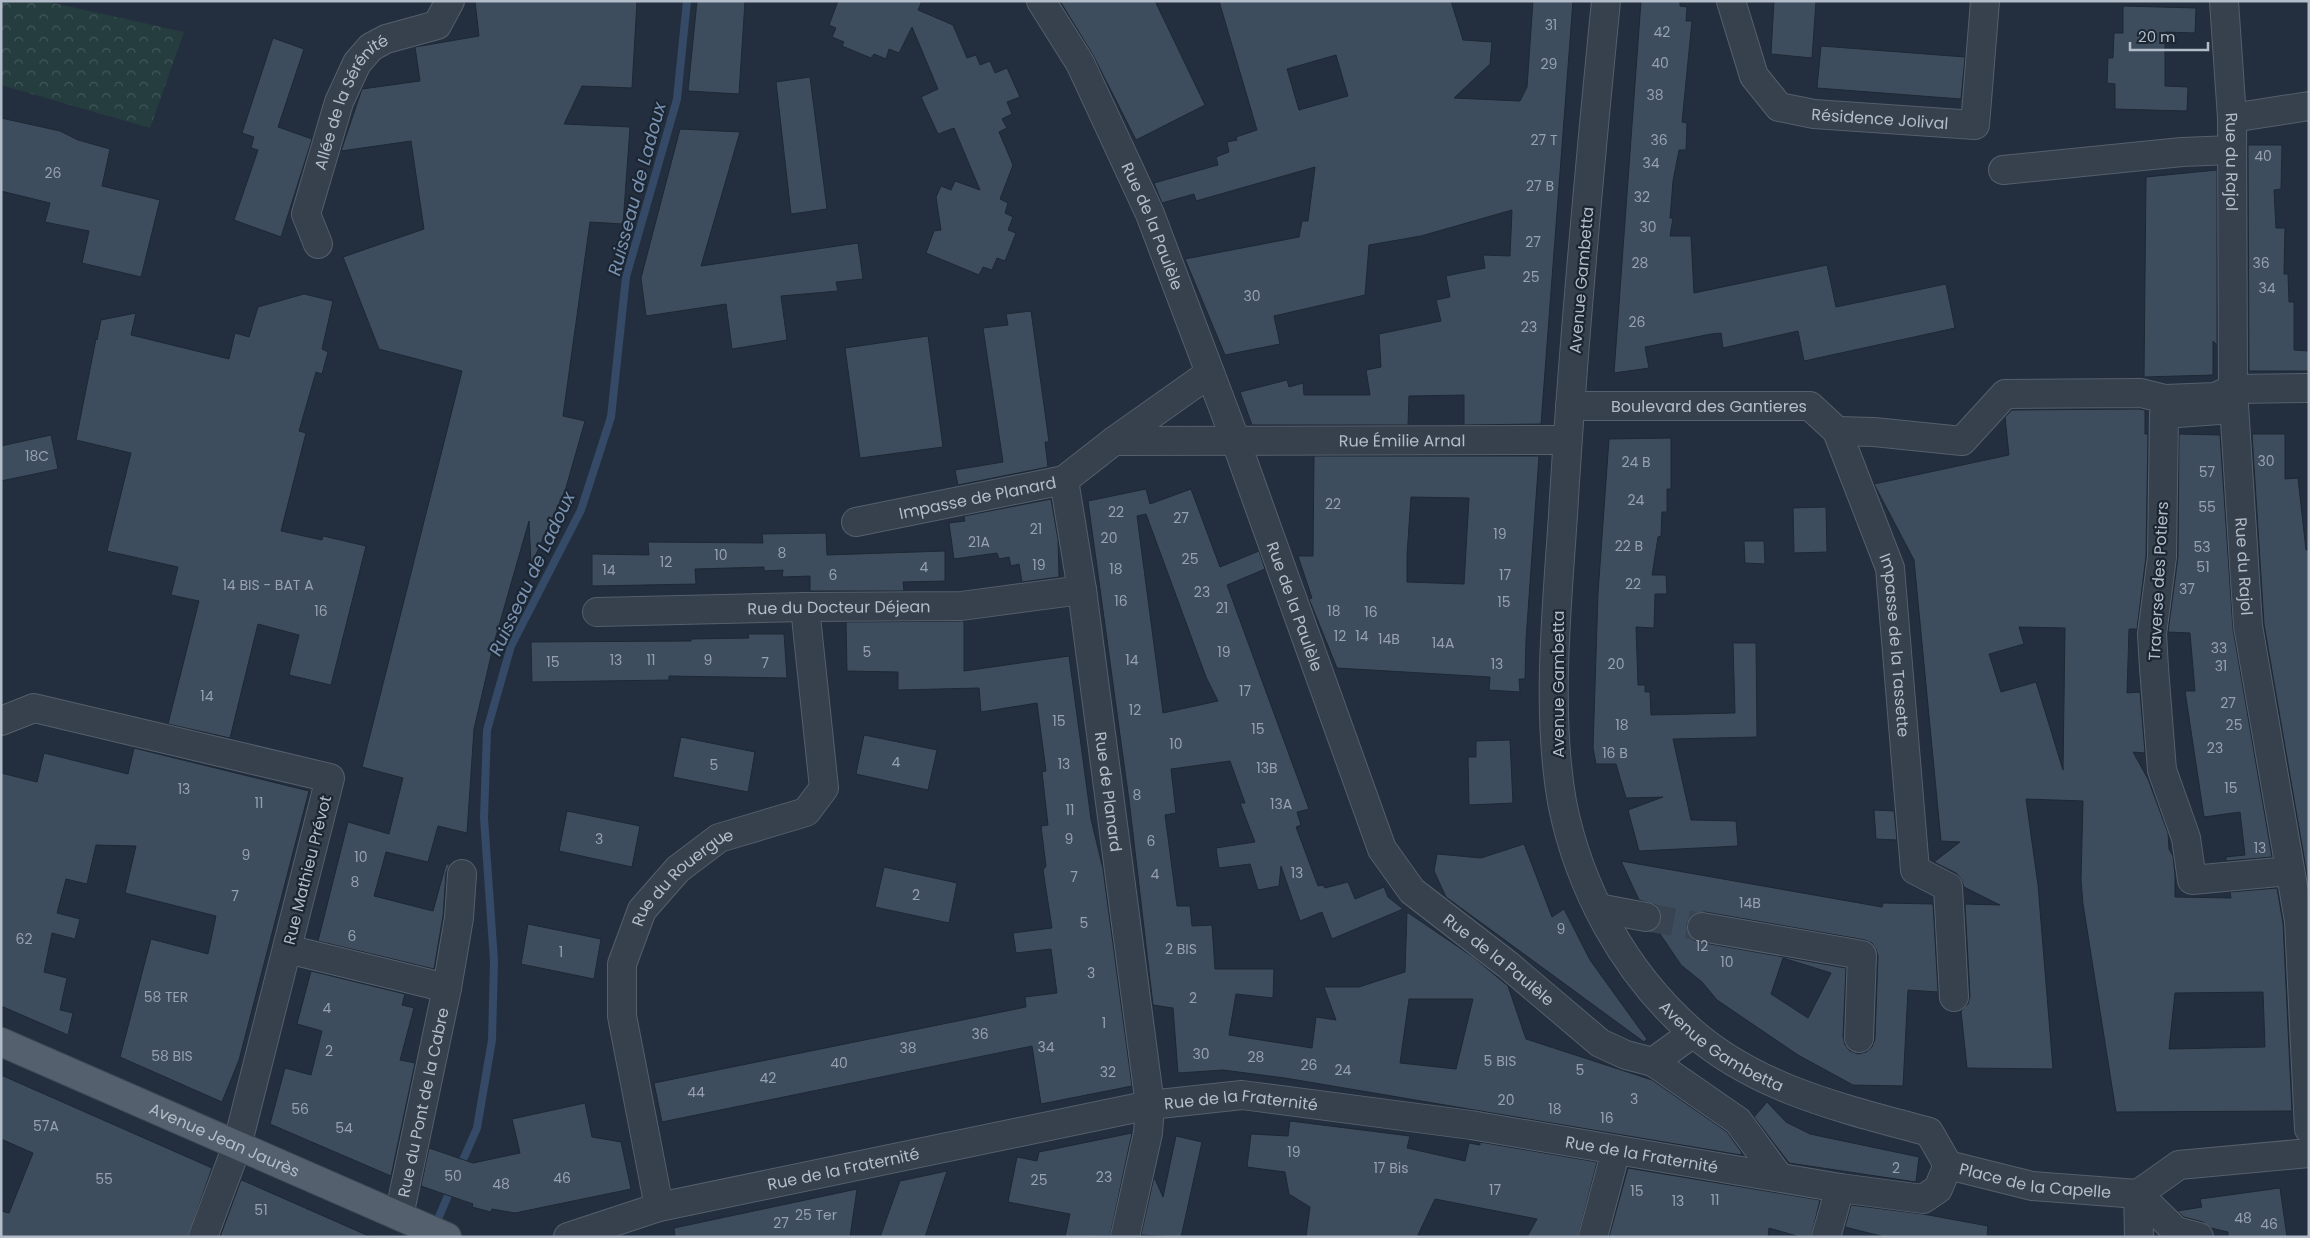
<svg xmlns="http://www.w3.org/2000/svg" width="2310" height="1238" font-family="Poppins,sans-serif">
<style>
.park{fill:url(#park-crowns)}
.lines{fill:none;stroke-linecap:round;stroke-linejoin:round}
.stream{stroke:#354a66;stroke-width:8}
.building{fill:#3e4d5e;stroke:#1e2835;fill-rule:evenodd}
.minor-tunnel{stroke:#394453;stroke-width:28;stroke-dasharray:28 14;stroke-linecap:butt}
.minor-casing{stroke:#555f6c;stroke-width:30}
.major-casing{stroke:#404a57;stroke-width:30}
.minor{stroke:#37414e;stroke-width:28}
.major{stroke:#55606e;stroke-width:28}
.labels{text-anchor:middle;stroke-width:4.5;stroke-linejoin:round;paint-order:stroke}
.number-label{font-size:14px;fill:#96a0ae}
.street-label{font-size:16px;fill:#b3bcc9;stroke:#1c2633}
.water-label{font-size:18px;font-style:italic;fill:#7992b2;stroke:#1c2633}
</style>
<defs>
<pattern id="park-crowns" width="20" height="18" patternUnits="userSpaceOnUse" patternTransform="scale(1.25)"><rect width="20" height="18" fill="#253d3f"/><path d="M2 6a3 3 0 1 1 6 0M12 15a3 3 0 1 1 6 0" fill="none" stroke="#425759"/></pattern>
</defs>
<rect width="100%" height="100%" fill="#232f3e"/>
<polygon class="park" points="1,1 44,1 184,32 150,128 1,85"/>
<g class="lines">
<g class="stream">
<polyline points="459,1169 477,1128 492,1040 494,961 484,818 487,730 511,646 581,510 611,417 626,277 677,99 687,1"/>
<polyline points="438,1219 452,1186"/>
</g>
</g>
<g class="building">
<polygon points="475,1 637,1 632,88 582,86 564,124 630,127 623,224 590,222 563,416 585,421 565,491 531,565 529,521 494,643 474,729 467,833 438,826 428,862 386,852 374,896 433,911 446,864 450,864 446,873 443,916 434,969 318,941 348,822 389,834 403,778 362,767 462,371 379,349 343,257 424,229 411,141 341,151 362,89 420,81 415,47 479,36"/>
<polygon points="697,1 745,1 739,94 688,91"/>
<polygon points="838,1 922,1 918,10 953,25 967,58 976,55 980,65 990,61 995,73 1007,68 1020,97 1007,102 1012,114 1002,119 1007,128 999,132 1013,165 1000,199 1008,203 1005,213 1013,217 1008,230 1016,233 1005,261 997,258 992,270 983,267 979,275 926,253 934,231 941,230 936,197 941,186 951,190 955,181 980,190 954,128 938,134 921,97 938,89 912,27 899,53 889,49 886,59 874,54 871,58 842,46 844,42 832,37 836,28 829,25"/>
<polygon points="1060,1 1155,1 1205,105 1136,140 1093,55"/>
<path d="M1219 1H1451L1463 40 1492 42 1490 64 1454 98 1520 101 1527 87 1533 1H1573L1541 424 1464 425V395L1409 396 1408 425H1252L1240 392 1287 380 1289 387 1303 383 1304 395H1370L1366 370 1381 367 1379 334 1441 321 1436 300 1450 297 1446 276 1485 268 1483 255 1510 256 1512 210 1421 236 1369 245 1365 295 1274 316 1280 344 1225 355 1185 259 1299 237 1302 221H1308L1315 167 1196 201 1194 194 1162 203 1154 183 1218 165 1216 157 1229 152 1227 142 1237 140 1236 137 1257 130ZM1336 55 1348 96 1299 110 1287 69Z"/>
<polygon points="1641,1 1680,1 1680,6 1687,7 1686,21 1692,21 1682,122 1687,123 1686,150 1679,150 1673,181 1670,218 1673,218 1670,236 1691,236 1694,293 1827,265 1836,307 1946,284 1955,328 1804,361 1798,331 1723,348 1721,333 1711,334 1645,347 1649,368 1614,373"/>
<polygon points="1774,1 1816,1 1812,58 1771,54"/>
<polygon points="2123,6 2196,8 2195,33 2165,32 2165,86 2188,87 2187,111 2115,109 2115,84 2107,83 2108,58 2113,58 2114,33 2123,33"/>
<polygon points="273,38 304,49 278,127 312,139 281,237 234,220 258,150 251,148 254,137 242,133"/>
<polygon points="1821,46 1965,57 1961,99 1817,88"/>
<polygon points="810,77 827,209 791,214 776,82"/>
<polygon points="1,118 60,131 78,140 110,149 102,186 160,200 141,277 82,263 89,231 45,222 50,203 1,191"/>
<polygon points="680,129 740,132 701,266 858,243 863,279 836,282 838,291 781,296 787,340 732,349 726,304 646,316 641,278"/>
<polygon points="2248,145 2282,145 2281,189 2274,190 2276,228 2285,228 2284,274 2288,274 2289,302 2294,302 2294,350 2309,351 2309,371 2249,371"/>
<polygon points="2217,170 2217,345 2213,341 2213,375 2144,377 2146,177"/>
<polygon points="304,294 333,301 322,349 328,352 322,374 316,372 299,431 306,433 281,531 322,540 323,536 366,546 331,685 289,675 299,635 258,624 230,738 168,724 199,601 171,595 178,567 107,551 131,453 76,440 96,339 97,340 101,320 136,313 131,335 229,359 235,333 249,337 258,307"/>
<polygon points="1031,311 1049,442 1045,442 1048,467 958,485 955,470 1003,462 983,328 1008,325 1006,314"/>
<polygon points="928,336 943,447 860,458 845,348"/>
<path d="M2139 409 2145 410V434H2148L2146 556 2137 629H2129L2127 693 2140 692 2145 753 2133 752 2148 779 2168 833 2169 849 2173 856 2175 875V897L2231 898 2230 892 2277 888 2283 923 2292 1111 2116 1112 2083 904 2081 880 2083 801 2026 799 2038 885 2053 1069 1967 1068 1961 1011 1968 1004 1970 996 1965 904 2000 905 1964 887 1961 879 1956 873 1934 862 1960 842 1941 841 1914 560 1874 484 2009 455 2005 417 2012 410ZM2019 627 2065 628 2063 770 2036 682 2001 692 1989 654 2024 644ZM2263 992 2265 1047 2169 1049 2175 993Z"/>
<polygon points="2179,434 2220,435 2233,629 2272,857 2226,861 2226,857 2245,855 2240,812 2204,817 2185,691 2195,691 2190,633 2168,632 2178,557"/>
<polygon points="2252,434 2285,434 2285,479 2298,478 2306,550 2309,550 2309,886 2264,624"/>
<polygon points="51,435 58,469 1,481 1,446"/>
<polygon points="1671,438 1671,489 1667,489 1667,512 1662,512 1661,536 1658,537 1652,575 1666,575 1667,594 1655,594 1654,628 1636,627 1638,685 1645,685 1645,692 1650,692 1651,715 1735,713 1733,643 1756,643 1757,737 1673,739 1691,820 1736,821 1738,846 1639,851 1628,810 1663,797 1626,798 1616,764 1596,764 1593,748 1598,593 1609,439"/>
<path d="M1314 456H1539L1526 640 1525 679H1519L1520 692 1489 690 1490 677 1337 668 1309 599 1312 598 1298 556H1313ZM1411 497 1469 498 1464 584 1407 582V555Z"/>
<path d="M1146 489 1150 504 1191 489 1220 567 1259 551 1265 569 1227 585 1309 809 1297 812 1301 825 1296 827 1318 886 1323 885 1325 888 1348 882 1355 899 1384 887 1388 897 1403 909 1332 939 1322 912 1300 921 1281 866 1279 886 1258 890 1250 864 1219 868 1216 848 1255 842 1240 803H1245L1230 761 1171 769 1176 813 1165 815 1177 906H1190L1192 926 1212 925 1215 969H1274L1273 998 1236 994 1229 1035 1312 1048 1316 1017 1336 1020 1324 987H1359L1405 972 1407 912 1473 957 1508 986 1526 1039 1652 1080 1727 1132 1742 1153 1741 1155 1285 1078 1223 1070 1178 1073 1173 1008 1153 1005 1130 808 1088 501ZM1146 514 1206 677 1218 701 1163 713 1137 516ZM1409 999H1473L1456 1069 1400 1063Z"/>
<polygon points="1051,499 1058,539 1059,577 1022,582 1019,564 1011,566 1009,557 999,559 997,553 954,559 949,523 965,521 964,516"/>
<polygon points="1826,507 1827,552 1794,553 1793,508"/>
<polygon points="826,533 827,555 945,551 945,581 903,582 904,591 810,591 810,576 782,577 783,570 764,571 764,567 695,569 696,584 592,586 592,554 649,555 648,542 763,543 762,534"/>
<polygon points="1744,541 1764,541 1765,564 1745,563"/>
<polygon points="964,621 964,671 1069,656 1091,819 1103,869 1132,1086 1041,1104 1032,1046 662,1122 654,1083 1026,1007 1025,997 1057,993 1051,949 1016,953 1013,933 1052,928 1043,870 1046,866 1041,826 1048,825 1042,772 1046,771 1037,703 981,712 979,688 898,690 898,672 847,671 846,622"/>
<polygon points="748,634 784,634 787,678 669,676 669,680 532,682 531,642 691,641 691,639 749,638"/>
<polygon points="864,735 937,750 928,790 856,774"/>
<polygon points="681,737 755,752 748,792 673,777"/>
<polygon points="1510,740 1513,803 1469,805 1468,757 1476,757 1476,741"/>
<polygon points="134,748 309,791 239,1060 222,1102 120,1057 151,939 208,954 216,916 125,893 136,846 96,845 87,884 66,879 57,913 80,919 75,939 52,933 44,972 67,978 60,1010 73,1013 68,1035 1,1006 1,773 37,782 44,753 128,774"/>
<polygon points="1874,810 1894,811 1897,840 1876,839"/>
<polygon points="567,811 640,826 632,867 559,851"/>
<polygon points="1524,844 1552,917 1564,909 1590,960 1647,1039 1644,1042 1446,897 1434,871 1437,854 1481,858"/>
<path d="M1621 861 1882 907 1883 903 1933 904 1938 992 1908 990 1903 1086 1853 1085 1798 1055 1717 1000 1702 982 1681 965 1656 928 1661 920V911L1656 905 1639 900ZM1705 912 1865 940 1872 943 1876 949 1878 956 1875 1039 1872 1047 1866 1052 1858 1054 1850 1051 1845 1045 1843 1037 1846 968 1699 942 1692 939 1688 933 1687 924 1690 917 1696 913ZM1783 958 1831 973 1808 1018 1771 994Z"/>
<polygon points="884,867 957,883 949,923 875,907"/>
<polygon points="528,924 601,939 594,979 521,964"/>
<polygon points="311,971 405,994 402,1005 414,1008 400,1060 415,1063 391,1176 270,1124 285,1068 311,1075 322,1031 297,1024"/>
<polygon points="1,1075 212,1168 188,1237 1,1237 1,1211 9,1213 33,1153 1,1139"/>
<polygon points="1767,1102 1786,1122 1810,1134 1919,1157 1916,1182 1789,1163 1754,1117"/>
<polygon points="585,1103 592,1137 621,1142 631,1189 515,1213 492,1209 491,1212 472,1207 473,1204 421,1186 429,1148 473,1163 520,1153 512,1119"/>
<polygon points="1290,1121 1410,1136 1407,1148 1465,1161 1469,1143 1480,1145 1480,1142 1597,1162 1578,1237 1527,1237 1537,1219 1435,1199 1417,1237 1306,1237 1310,1207 1289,1194 1285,1172 1247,1167 1251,1134 1288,1136"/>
<polygon points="1132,1133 1110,1236 1065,1237 1070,1214 1008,1202 1017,1157 1037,1161 1039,1152"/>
<polygon points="1176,1136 1202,1142 1181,1237 1141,1235 1154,1177 1163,1197"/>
<polygon points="1628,1168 1820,1200 1811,1237 1800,1237 1769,1228 1768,1237 1609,1237"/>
<polygon points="947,1171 925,1237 880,1237 900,1181"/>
<polygon points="241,1180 244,1181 371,1237 220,1237"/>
<polygon points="2280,1188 2287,1237 2228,1237 2228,1232 2211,1228 2203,1222 2184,1217 2177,1211 2202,1207 2200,1199"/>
<polygon points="857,1189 850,1237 675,1237 674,1228"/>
<polygon points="1851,1205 1923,1214 1988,1226 1987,1237 1885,1237 1845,1227"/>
</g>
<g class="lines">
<polyline class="minor-tunnel" points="1646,917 1702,927"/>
<g class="minor-casing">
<g id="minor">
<path id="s1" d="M1041 1 1080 63 1150 214 1235 439 1382 849 1412 891 1508 965 1600 1043 1626 1055 1653 1062 1693 1033"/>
<path id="s2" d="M1606 1C1589 172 1573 343 1563 515 1557 607 1546 710 1562 802 1579 889 1625 973 1691 1031 1758 1090 1846 1109 1929 1132L1948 1165"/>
<path id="s3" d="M1731 1 1754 76 1779 107 1814 114 1975 125 1985 1"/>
<path id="s4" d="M2224 1 2232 118 2233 389 2248 626 2299 921 2309 1129"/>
<polyline points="2232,118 2309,106"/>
<polyline points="2003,170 2182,152 2232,150"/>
<path id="s5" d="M318 244 306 214 339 102 357 63 371 47 386 39 437 25 450 1"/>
<polyline points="2233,389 2219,410 2164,414 2162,557 2152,634 2154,668 2162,770 2186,838 2192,880 2290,871"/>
<path id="s6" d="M1570 406H1810L1837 431 1890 568 1915 870 1948 887 1954 997"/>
<polyline points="1837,431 1874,432 1962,441 2005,394 2141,393 2165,399 2215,397 2233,389 2309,388"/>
<path id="s7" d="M1114 441 1567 440"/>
<path id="s8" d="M1064 480 1082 590 1150 1105 1148 1133 1125 1237"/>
<path id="s9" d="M856 522 1064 480 1114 441 1210 373"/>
<path id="s10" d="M597 612 805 607 961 606 1082 590"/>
<polyline points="1,721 34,708 330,778 237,1146 203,1237"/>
<polyline points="1598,908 1646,917"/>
<polyline points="1702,927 1862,955 1859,1038"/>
<polyline points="287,949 447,988"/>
<polyline points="1653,1062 1738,1121 1779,1177"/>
<path id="s11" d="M1948 1165 2032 1186 2138 1194"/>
<polyline points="2138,1194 2179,1165 2309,1153"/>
<polyline points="2138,1194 2176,1231 2199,1237"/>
<polyline points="2138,1194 2139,1237"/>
<path id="s12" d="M659 1207 622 1016V964L642 910 678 869 719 838 806 812 824 788 805 607"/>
<path id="s13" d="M399 1216 447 988 459 918 462 874"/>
<path id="s14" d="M568 1237 659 1207 1150 1105 1242 1095 1471 1125 1840 1188 1923 1199 1938 1189 1948 1165"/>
<polyline points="1593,1237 1616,1150"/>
<polyline points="1826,1237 1840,1188"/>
</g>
</g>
<g class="major-casing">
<g id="major">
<path id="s15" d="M1 1042 447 1237"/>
</g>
</g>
<use href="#minor" class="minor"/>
<use href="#major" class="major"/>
</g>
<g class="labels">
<g class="number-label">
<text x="1551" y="30">31</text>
<text x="1662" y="37">42</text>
<text x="1660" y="68">40</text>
<text x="1549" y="69">29</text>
<text x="1655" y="100">38</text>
<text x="1544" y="145">27 T</text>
<text x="1659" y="145">36</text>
<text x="2263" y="161">40</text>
<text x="1651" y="168">34</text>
<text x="53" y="178">26</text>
<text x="1540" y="191">27 B</text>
<text x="1642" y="202">32</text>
<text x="1648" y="232">30</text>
<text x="1533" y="247">27</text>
<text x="1640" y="268">28</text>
<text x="2261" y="268">36</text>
<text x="1531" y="282">25</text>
<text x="2267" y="293">34</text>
<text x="1252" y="301">30</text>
<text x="1637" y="327">26</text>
<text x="1529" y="332">23</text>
<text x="37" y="461">18C</text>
<text x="2266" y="466">30</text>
<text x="1636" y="467">24 B</text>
<text x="2207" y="477">57</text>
<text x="1636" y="505">24</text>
<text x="1333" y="509">22</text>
<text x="2207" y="512">55</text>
<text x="1116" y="517">22</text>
<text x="1181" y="523">27</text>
<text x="1036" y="534">21</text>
<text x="1500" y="539">19</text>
<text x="1109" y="543">20</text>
<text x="979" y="547">21A</text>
<text x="1629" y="551">22 B</text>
<text x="2202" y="552">53</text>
<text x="782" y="558">8</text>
<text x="721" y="560">10</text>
<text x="1190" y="564">25</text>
<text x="666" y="567">12</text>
<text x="1039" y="570">19</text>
<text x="924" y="572">4</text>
<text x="2203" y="572">51</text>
<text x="1116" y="574">18</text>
<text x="609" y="575">14</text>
<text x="833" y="580">6</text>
<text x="1505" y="580">17</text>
<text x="1633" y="589">22</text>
<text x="268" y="590">14 BIS - BAT A</text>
<text x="2187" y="594">37</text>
<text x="1202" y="597">23</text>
<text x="1121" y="606">16</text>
<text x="1504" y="607">15</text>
<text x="1222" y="613">21</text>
<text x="321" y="616">16</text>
<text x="1334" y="616">18</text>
<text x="1371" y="617">16</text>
<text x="1340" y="641">12</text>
<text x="1362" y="641">14</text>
<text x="1389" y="644">14B</text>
<text x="1443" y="648">14A</text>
<text x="2219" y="653">33</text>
<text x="867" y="657">5</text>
<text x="1224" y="657">19</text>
<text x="616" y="665">13</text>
<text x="651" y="665">11</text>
<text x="708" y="665">9</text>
<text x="1132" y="665">14</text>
<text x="553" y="667">15</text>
<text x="765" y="668">7</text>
<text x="1497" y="669">13</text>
<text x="1616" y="669">20</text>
<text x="2221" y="671">31</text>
<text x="1245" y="696">17</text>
<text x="207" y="701">14</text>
<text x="2228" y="708">27</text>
<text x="1135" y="715">12</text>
<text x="1059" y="726">15</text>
<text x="1622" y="730">18</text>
<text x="2234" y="730">25</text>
<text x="1258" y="734">15</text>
<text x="1176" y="749">10</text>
<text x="2215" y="753">23</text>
<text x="1615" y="758">16 B</text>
<text x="896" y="767">4</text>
<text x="1064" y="769">13</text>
<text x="714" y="770">5</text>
<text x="1267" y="773">13B</text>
<text x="2231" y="793">15</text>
<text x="184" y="794">13</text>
<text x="1137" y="800">8</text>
<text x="259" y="808">11</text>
<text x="1281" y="809">13A</text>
<text x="1070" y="815">11</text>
<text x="599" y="844">3</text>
<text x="1069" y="844">9</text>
<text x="1151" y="846">6</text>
<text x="2260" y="853">13</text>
<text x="246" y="860">9</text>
<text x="361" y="862">10</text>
<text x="1297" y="878">13</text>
<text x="1155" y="879">4</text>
<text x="1074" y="882">7</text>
<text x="355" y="887">8</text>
<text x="916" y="900">2</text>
<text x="235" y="901">7</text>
<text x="1750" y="908">14B</text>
<text x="1084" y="928">5</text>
<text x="1561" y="934">9</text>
<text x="352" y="941">6</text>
<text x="24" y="944">62</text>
<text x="1702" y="951">12</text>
<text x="1181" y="954">2 BIS</text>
<text x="561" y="957">1</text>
<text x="1727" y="967">10</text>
<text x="1091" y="978">3</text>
<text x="166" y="1002">58 TER</text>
<text x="1193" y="1003">2</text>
<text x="327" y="1013">4</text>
<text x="1104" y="1028">1</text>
<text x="980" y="1039">36</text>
<text x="1046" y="1052">34</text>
<text x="908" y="1053">38</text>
<text x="329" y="1056">2</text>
<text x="1201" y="1059">30</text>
<text x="172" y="1061">58 BIS</text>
<text x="1256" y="1062">28</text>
<text x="1500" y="1066">5 BIS</text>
<text x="839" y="1068">40</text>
<text x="1309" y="1070">26</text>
<text x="1343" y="1075">24</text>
<text x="1580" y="1075">5</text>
<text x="1108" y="1077">32</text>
<text x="768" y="1083">42</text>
<text x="696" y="1097">44</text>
<text x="1634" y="1104">3</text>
<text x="1506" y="1105">20</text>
<text x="300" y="1114">56</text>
<text x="1555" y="1114">18</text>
<text x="1607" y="1123">16</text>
<text x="46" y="1131">57A</text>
<text x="344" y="1133">54</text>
<text x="1294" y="1157">19</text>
<text x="1391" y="1173">17 Bis</text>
<text x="1896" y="1173">2</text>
<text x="453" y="1181">50</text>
<text x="1104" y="1182">23</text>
<text x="562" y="1183">46</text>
<text x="104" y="1184">55</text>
<text x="1039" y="1185">25</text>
<text x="501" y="1189">48</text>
<text x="1495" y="1195">17</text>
<text x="1637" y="1196">15</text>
<text x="1715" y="1205">11</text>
<text x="1678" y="1206">13</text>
<text x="261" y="1215">51</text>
<text x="816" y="1220">25 Ter</text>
<text x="2243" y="1223">48</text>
<text x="781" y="1228">27</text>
<text x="2269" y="1229">46</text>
</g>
<g class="street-label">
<text dy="6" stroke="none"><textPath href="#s5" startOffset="155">Allée de la Sérénité</textPath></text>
<text dy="6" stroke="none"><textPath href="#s3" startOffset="220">Résidence Jolival</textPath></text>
<text dy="6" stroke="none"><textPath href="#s4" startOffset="161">Rue du Rajol</textPath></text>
<text dy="6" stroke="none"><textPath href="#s1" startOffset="252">Rue de la Paulèle</textPath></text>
<text transform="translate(1581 280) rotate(-85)" y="6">Avenue Gambetta</text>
<text dy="6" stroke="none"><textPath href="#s6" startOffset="139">Boulevard des Gantieres</textPath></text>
<text dy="6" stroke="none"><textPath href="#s7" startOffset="288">Rue Émilie Arnal</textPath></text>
<text dy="6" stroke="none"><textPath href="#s9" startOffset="124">Impasse de Planard</textPath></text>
<text dy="6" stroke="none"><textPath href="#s4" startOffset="566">Rue du Rajol</textPath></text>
<text transform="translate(2158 581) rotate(-87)" y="6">Traverse des Potiers</text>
<text dy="6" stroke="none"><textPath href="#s1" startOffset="658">Rue de la Paulèle</textPath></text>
<text dy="6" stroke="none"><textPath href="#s10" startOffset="242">Rue du Docteur Déjean</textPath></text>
<text dy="6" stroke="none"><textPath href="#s6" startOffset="501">Impasse de la Tassette</textPath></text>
<text transform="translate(1558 684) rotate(-90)" y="6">Avenue Gambetta</text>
<text dy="6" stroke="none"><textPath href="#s8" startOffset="315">Rue de Planard</textPath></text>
<text transform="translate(307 870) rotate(-76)" y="6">Rue Mathieu Prévot</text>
<text dy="6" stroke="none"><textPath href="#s12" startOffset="356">Rue du Rouergue</textPath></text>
<text dy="6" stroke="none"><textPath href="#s1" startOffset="1078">Rue de la Paulèle</textPath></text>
<text dy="6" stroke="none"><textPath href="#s2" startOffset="1105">Avenue Gambetta</textPath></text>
<text dy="6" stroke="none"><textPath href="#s13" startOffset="116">Rue du Pont de la Cabre</textPath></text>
<text dy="6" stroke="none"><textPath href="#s14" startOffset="689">Rue de la Fraternité</textPath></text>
<text dy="6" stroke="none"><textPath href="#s15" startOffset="244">Avenue Jean Jaurès</textPath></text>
<text dy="6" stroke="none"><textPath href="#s14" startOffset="1094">Rue de la Fraternité</textPath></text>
<text dy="6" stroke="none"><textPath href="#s14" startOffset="284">Rue de la Fraternité</textPath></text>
<text dy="6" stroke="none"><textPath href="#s11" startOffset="89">Place de la Capelle</textPath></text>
</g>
<g class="water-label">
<text transform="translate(637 189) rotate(-75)" y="6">Ruisseau de Ladoux</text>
<text transform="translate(532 574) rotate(-65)" y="6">Ruisseau de Ladoux</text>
</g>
</g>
<rect width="2310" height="1238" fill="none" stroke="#b3bcc9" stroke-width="5"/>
<path d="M2130 42v8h78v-8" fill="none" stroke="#b3bcc9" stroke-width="2.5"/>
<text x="2138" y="42" font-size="15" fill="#b3bcc9" stroke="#1c2633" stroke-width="4" paint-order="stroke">20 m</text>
</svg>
